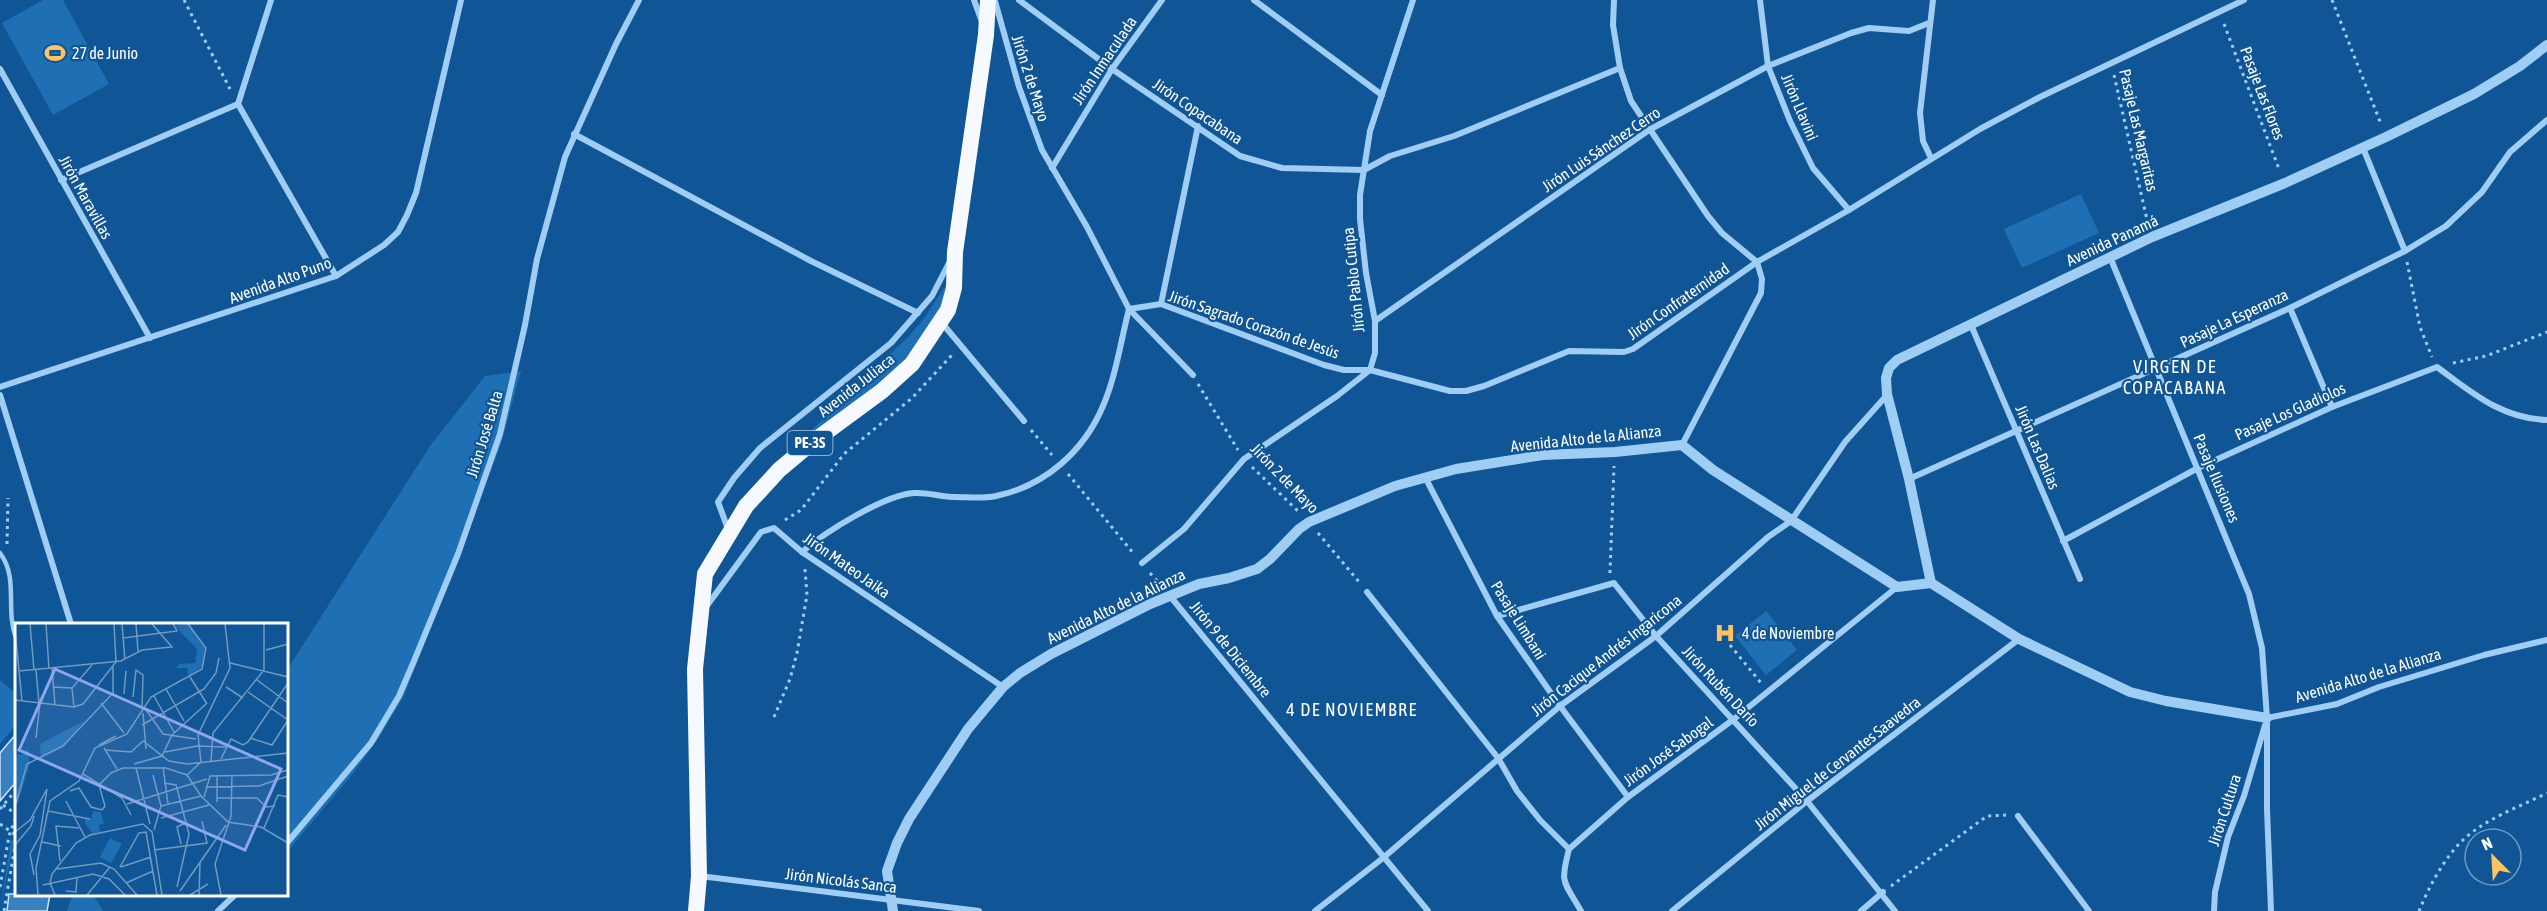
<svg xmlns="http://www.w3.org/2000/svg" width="2547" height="911" font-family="'Asap Condensed',sans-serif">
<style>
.green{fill:#1e6fb3}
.building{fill:#3880be;stroke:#c7e5fe;stroke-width:1.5}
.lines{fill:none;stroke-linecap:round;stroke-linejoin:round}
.path{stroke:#9fcdf4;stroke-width:3;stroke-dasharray:3 4.5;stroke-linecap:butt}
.service{stroke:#9fcdf4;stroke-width:4.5}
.minor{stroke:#9fcdf4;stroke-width:6}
.tertiary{stroke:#9fcdf4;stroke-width:10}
.trunk{stroke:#f6faff;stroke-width:16}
.labels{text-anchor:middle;stroke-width:4.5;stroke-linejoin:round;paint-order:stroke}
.shield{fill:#105696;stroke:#b7cce0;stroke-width:1.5}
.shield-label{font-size:15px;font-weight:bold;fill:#fff}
.poi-label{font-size:16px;fill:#fff;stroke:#105696;text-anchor:start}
.street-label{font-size:16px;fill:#fff;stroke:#105696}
.neighbourhood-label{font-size:18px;letter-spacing:1.5px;fill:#fff;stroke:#105696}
.inset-road{fill:none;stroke:#709ac0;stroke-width:1.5}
.view{fill:#8ea6ec;fill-opacity:0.15;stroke:#8ea6ec;stroke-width:3}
.inset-edge{fill:none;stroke:#fff;stroke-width:3}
</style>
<rect width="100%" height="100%" fill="#105696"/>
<g class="green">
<polygon points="43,0 63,0 109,84 53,115 2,23"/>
<polygon points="2081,194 2099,233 2022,268 2004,229"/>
<polygon points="953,274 945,310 925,343 768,482 793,448 910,335 925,317"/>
<polygon points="521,371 501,444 404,696 378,739 351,776 287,852 287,670 430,446 485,376"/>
<polygon points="1766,611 1797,650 1766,675 1735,636"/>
<polygon points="0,680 16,694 16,725 0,744"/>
<polygon points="11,839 14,841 0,911"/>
<polygon points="73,894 93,895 103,911 67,911"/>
</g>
<g class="building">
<polygon points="16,734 16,782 0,801 0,753"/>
<polygon points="9,894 50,894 47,911 7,911"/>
</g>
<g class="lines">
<g class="path">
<polyline points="184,0 230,89"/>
<polyline points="2332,0 2381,124"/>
<polyline points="2224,24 2279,169"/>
<polyline points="2114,75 2148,224"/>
<polyline points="2407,262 2420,327 2432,357"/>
<polyline points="2453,363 2486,356 2547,332"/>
<polyline points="1198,384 1238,450"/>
<polyline points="1031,430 1052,455"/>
<polyline points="1252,467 1299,512"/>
<polyline points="1068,474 1134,554"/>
<polyline points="785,520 801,510 844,454 912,398 952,355"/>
<polyline points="1318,533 1360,583"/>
<polyline points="7,544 8,498"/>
<polyline points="1150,573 1160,584"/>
<polyline points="1610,573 1614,466"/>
<polyline points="1730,645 1761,683"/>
<polyline points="774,717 790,679 797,653 807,595 805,569"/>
<polyline points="3,805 16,814"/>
<polyline points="0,809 16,790"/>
<polyline points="0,824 16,835"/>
<polyline points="1891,886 1987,816 2006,815"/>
<polyline points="0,887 9,836 16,817"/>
<polyline points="4,911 16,840"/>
<path d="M2419 911C2429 887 2444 858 2463 840 2485 819 2519 807 2547 793"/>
</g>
<path class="service" d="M0 553C19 578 5 610 16 638"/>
<g class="minor">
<polyline points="271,0 238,104 336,276"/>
<polyline points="974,0 982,22"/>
<polyline points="1019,0 1112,69 1240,156 1282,168 1364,170 1390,156 1454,136 1620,68"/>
<polyline points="1254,0 1382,95"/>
<polyline points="1614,0 1613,25 1620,68 1631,101 1708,216 1722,233 1757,262"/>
<polyline points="1760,0 1768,66 1790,121 1813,168 1849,210"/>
<polyline points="995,1 1019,87 1042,150 1087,227 1129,309 1193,375"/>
<polyline points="0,69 150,338"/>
<polyline points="574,134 811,261 918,313"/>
<polyline points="2363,148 2405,251"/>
<polyline points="1931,158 1923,141 1920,113 1933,0"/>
<polyline points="1052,168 1112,69 1162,0"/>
<polyline points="61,180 238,104"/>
<polyline points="2110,257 2249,594 2262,648 2267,718 2267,809 2271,911"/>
<polyline points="1161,304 1198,126"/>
<polyline points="2290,308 2332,407"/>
<polyline points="1375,321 1649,130 1768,66 1851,33 1869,28 1909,31 1929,23"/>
<polyline points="942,323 1024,421"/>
<polyline points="1971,325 2080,579"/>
<polyline points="0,387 336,276 384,245 398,232 407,215 416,193 461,0"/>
<polyline points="0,395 71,624"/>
<polyline points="1682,445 1761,293 1762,279 1757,262"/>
<polyline points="1425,477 1497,616 1560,706 1628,797"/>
<polyline points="1909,479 2290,308 2405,251 2446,226 2482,192 2510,152 2547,120"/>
<polyline points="728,529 718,502 734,478 760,448 891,343 932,296 949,263"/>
<path d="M2063 541 2198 468 2332 407 2437 367C2471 392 2502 419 2547 420"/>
<path d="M802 552C825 532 884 495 914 493 928 492 941 497 955 497 968 497 983 499 996 496 1045 486 1084 451 1103 406 1116 376 1121 340 1129 309L1161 304 1324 365 1344 370H1370L1450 391H1466L1484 386 1569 351 1624 352 1633 349 1757 262 1849 210 1980 129 2040 97 2244 0"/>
<polyline points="1142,563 1184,529 1244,459 1337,396 1370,370 1375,353 1375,321 1366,273 1360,219 1360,195 1370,131 1413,0"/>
<path d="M1367 592 1498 758 1517 791 1540 820 1569 849C1560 884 1563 880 1581 911"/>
<polyline points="1170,596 1428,911"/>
<polyline points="706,607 761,532 774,528 802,552 1003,687"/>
<polyline points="1497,616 1614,583 1656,636 1807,801 1895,911"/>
<polyline points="2267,718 2337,704 2379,687 2484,655 2547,640"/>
<polyline points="2018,816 2089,911"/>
<polyline points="286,844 371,743 399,696 414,661 458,554 500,434 525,325 537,259 565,157 616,44 639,0"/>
<polyline points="1569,849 1628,797 1734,719 1897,587"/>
<polyline points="700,876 979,911"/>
<polyline points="218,911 236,894"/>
<polyline points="1315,911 1383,858 1560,706 1656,636 1768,537 1791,521 1845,442 1887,395"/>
<polyline points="1672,911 1807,801 2019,639"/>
<polyline points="1861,911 1883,892"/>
<polyline points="2214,911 2215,892 2228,837 2244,796 2265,725"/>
</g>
<g class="tertiary">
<polyline points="1931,583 1909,479 1887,394 1886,378 1889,368 1897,360 2152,237 2285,183 2386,137 2474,94 2520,66 2547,45"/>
<polyline points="893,911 887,871 897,843 909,819 968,729 1003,687 1020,673 1051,654 1150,604 1199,584 1229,578 1257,569 1270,559 1299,529 1309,522 1395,486 1456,469 1543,455 1615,452 1682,445 1713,470 1897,587 1931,583 2019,639 2130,692 2166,701 2267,718"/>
</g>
<polyline class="trunk" points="696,911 699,876 695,669 705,574 746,506 779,470 810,444 882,391 912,364 948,310 954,288 955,252 986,35 988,0"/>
</g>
<defs>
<g id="stadium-bare" transform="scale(1.62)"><path d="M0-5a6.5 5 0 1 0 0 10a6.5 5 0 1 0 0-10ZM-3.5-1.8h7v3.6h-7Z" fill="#ffc362" stroke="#105696" stroke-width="2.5" paint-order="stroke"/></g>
<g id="hospital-bare" transform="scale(1.62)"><path d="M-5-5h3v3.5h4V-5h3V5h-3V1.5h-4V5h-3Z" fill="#ffc362" stroke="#105696" stroke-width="2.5" paint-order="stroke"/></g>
</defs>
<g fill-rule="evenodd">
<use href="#stadium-bare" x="55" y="53"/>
<use href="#hospital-bare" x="1725" y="633"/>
</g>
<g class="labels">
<rect class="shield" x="787.5" y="431" width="45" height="24" rx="4.5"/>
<g class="shield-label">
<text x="810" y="448">PE-3S</text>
</g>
<g class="poi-label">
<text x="72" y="59">27 de Junio</text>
<text x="1742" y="639">4 de Noviembre</text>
</g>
<g class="street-label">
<text transform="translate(1104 60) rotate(-56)" y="6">Jirón Inmaculada</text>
<text transform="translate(1031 78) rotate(72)" y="6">Jirón 2 de Mayo</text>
<text transform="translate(2263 93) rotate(69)" y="6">Pasaje Las Flores</text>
<text transform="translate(1800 107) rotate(67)" y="6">Jirón Llavini</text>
<text transform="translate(1198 111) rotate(34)" y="6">Jirón Copacabana</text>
<text transform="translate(2139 130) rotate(77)" y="6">Pasaje Las Margaritas</text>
<text transform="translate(1601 149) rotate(-34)" y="6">Jirón Luis Sánchez Cerro</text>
<text transform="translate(86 197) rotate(61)" y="6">Jirón Maravillas</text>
<text transform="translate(2112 240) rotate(-25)" y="6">Avenida Panamá</text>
<text transform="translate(280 280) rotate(-20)" y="6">Avenida Alto Puno</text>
<text transform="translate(1353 280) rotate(-96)" y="6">Jirón Pablo Cutipa</text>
<text transform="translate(1678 301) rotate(-35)" y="6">Jirón Confraternidad</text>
<text transform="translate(2234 318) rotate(-25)" y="6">Pasaje La Esperanza</text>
<text transform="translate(1254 324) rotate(19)" y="6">Jirón Sagrado Corazón de Jesús</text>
<text transform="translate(856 385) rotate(-38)" y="6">Avenida Juliaca</text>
<text transform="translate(2290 411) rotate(-24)" y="6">Pasaje Los Gladiolos</text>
<text transform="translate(484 434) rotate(-73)" y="6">Jirón José Balta</text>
<text transform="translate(1586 438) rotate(-6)" y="6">Avenida Alto de la Alianza</text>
<text transform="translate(2038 447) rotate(67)" y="6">Jirón Las Dalias</text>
<text transform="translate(1285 478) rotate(46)" y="6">Jirón 2 de Mayo</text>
<text transform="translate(2217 478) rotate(67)" y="6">Pasaje Ilusiones</text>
<text transform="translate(847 565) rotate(35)" y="6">Jirón Mateo Jaika</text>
<text transform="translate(1116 606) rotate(-26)" y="6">Avenida Alto de la Alianza</text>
<text transform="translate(1519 620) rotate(58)" y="6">Pasaje Limbani</text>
<text transform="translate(1231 649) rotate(51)" y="6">Jirón 9 de Diciembre</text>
<text transform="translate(1606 655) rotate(-38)" y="6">Jirón Cacique Andrés Ingaricona</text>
<text transform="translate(2368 675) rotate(-17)" y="6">Avenida Alto de la Alianza</text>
<text transform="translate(1721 686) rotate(47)" y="6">Jirón Rubén Darío</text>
<text transform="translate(1668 751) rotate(-36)" y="6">Jirón José Sabogal</text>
<text transform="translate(1837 763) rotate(-38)" y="6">Jirón Miguel de Cervantes Saavedra</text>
<text transform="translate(2224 810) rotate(-72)" y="6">Jirón Cultura</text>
<text transform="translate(841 880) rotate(7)" y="6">Jirón Nicolás Sanca</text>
</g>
<g class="neighbourhood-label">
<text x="2175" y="373">VIRGEN DE<tspan x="2175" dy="21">COPACABANA</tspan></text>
<text x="1352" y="716">4 DE NOVIEMBRE</text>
</g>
</g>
<g transform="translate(15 623)">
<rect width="273" height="273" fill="#105696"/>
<path d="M174 1 190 24 189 41 174 54 172 45H161L164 41 180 40 182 26 160 3ZM69 98 49 124 26 135 25 121ZM19 120 13 126 15 140 3 180 0 179V138L3 130 6 132ZM78 188 86 189 89 200 84 202 85 209 78 211 70 200V195L76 196ZM95 215 107 221 96 240 85 234Z" fill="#1e6fb3"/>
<path class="inset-road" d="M15 1 19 47M31 1 34 46M107 1 110 37M121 1 123 28M0 7 7 78M108 15 162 8 158 1M251 27 273 21M215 40 273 54M37 45 40 82M21 47 24 80M4 48 106 38 127 27 157 24 137 1M175 54 192 81M242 57 273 80M39 64 57 65M211 64 228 75M151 66 169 98M233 69 273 97M109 71 111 48M139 73 159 109M118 74 121 47 128 52 127 86M0 77 59 84 68 81 101 39 99 1M86 80 109 110M59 84 57 65 77 42M129 84 148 111 181 116M128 90 131 126M127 102 189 66 201 50 204 35M21 115 25 80M235 115 257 122 273 97M84 122 101 113M89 125 102 146M90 127 116 129 128 118 154 138 172 141 273 130M150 129 182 123 211 124M206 136 216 116 228 122 233 119 273 60M196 138 198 110 249 47V1M186 139 183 112 215 45 210 1M119 141 147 133 157 112 191 81M148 144 153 181M121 145 135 201M68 151 107 175 116 192M138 152 146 183 139 207M172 152 186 139M149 160 161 162 174 211 162 264M191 164 244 163 273 153M55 168 64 165 76 184 87 187 90 183 84 162 96 150 108 145H151L172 152 186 173 213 199 246 204 273 220M189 174 195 153 256 152 273 147M202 175H242L251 184 260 183M51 178 70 214M202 179V153M112 181 192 156M146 183 186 173M0 184 12 141 48 123 98 70V42M33 188 75 196M146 195 194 182M249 205 263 172 273 174M0 209 15 197 32 166 25 212 15 231 19 252M27 219 46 223M166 221 162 204 172 199M0 222 16 203 19 193M139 227 192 220 187 198M45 238 41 203 64 205M105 244 124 210 131 209 142 272M106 244 136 234M42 246 86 240 99 246 122 272M111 260 138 248M28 262 78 251 94 256 110 272M51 268 61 269 62 254M165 268 211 202M23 272 21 245 35 178 64 158 80 125 112 111 136 74 187 46 191 25 173 1M40 272 35 260 37 251 61 220 75 212 128 201 137 209 147 272M72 272 95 244M175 272 193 261M184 272 185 240M206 272 200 241 216 193 217 152"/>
<path class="view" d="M40 46 266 146 230 227 4 127Z"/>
<rect width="273" height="273" class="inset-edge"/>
</g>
<g transform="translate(2493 857) rotate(336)"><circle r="28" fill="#105696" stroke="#709ac0" stroke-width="1.5"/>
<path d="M0-4.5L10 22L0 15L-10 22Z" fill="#ffc362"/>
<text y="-9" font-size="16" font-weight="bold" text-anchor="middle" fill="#ffffff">N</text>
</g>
</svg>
